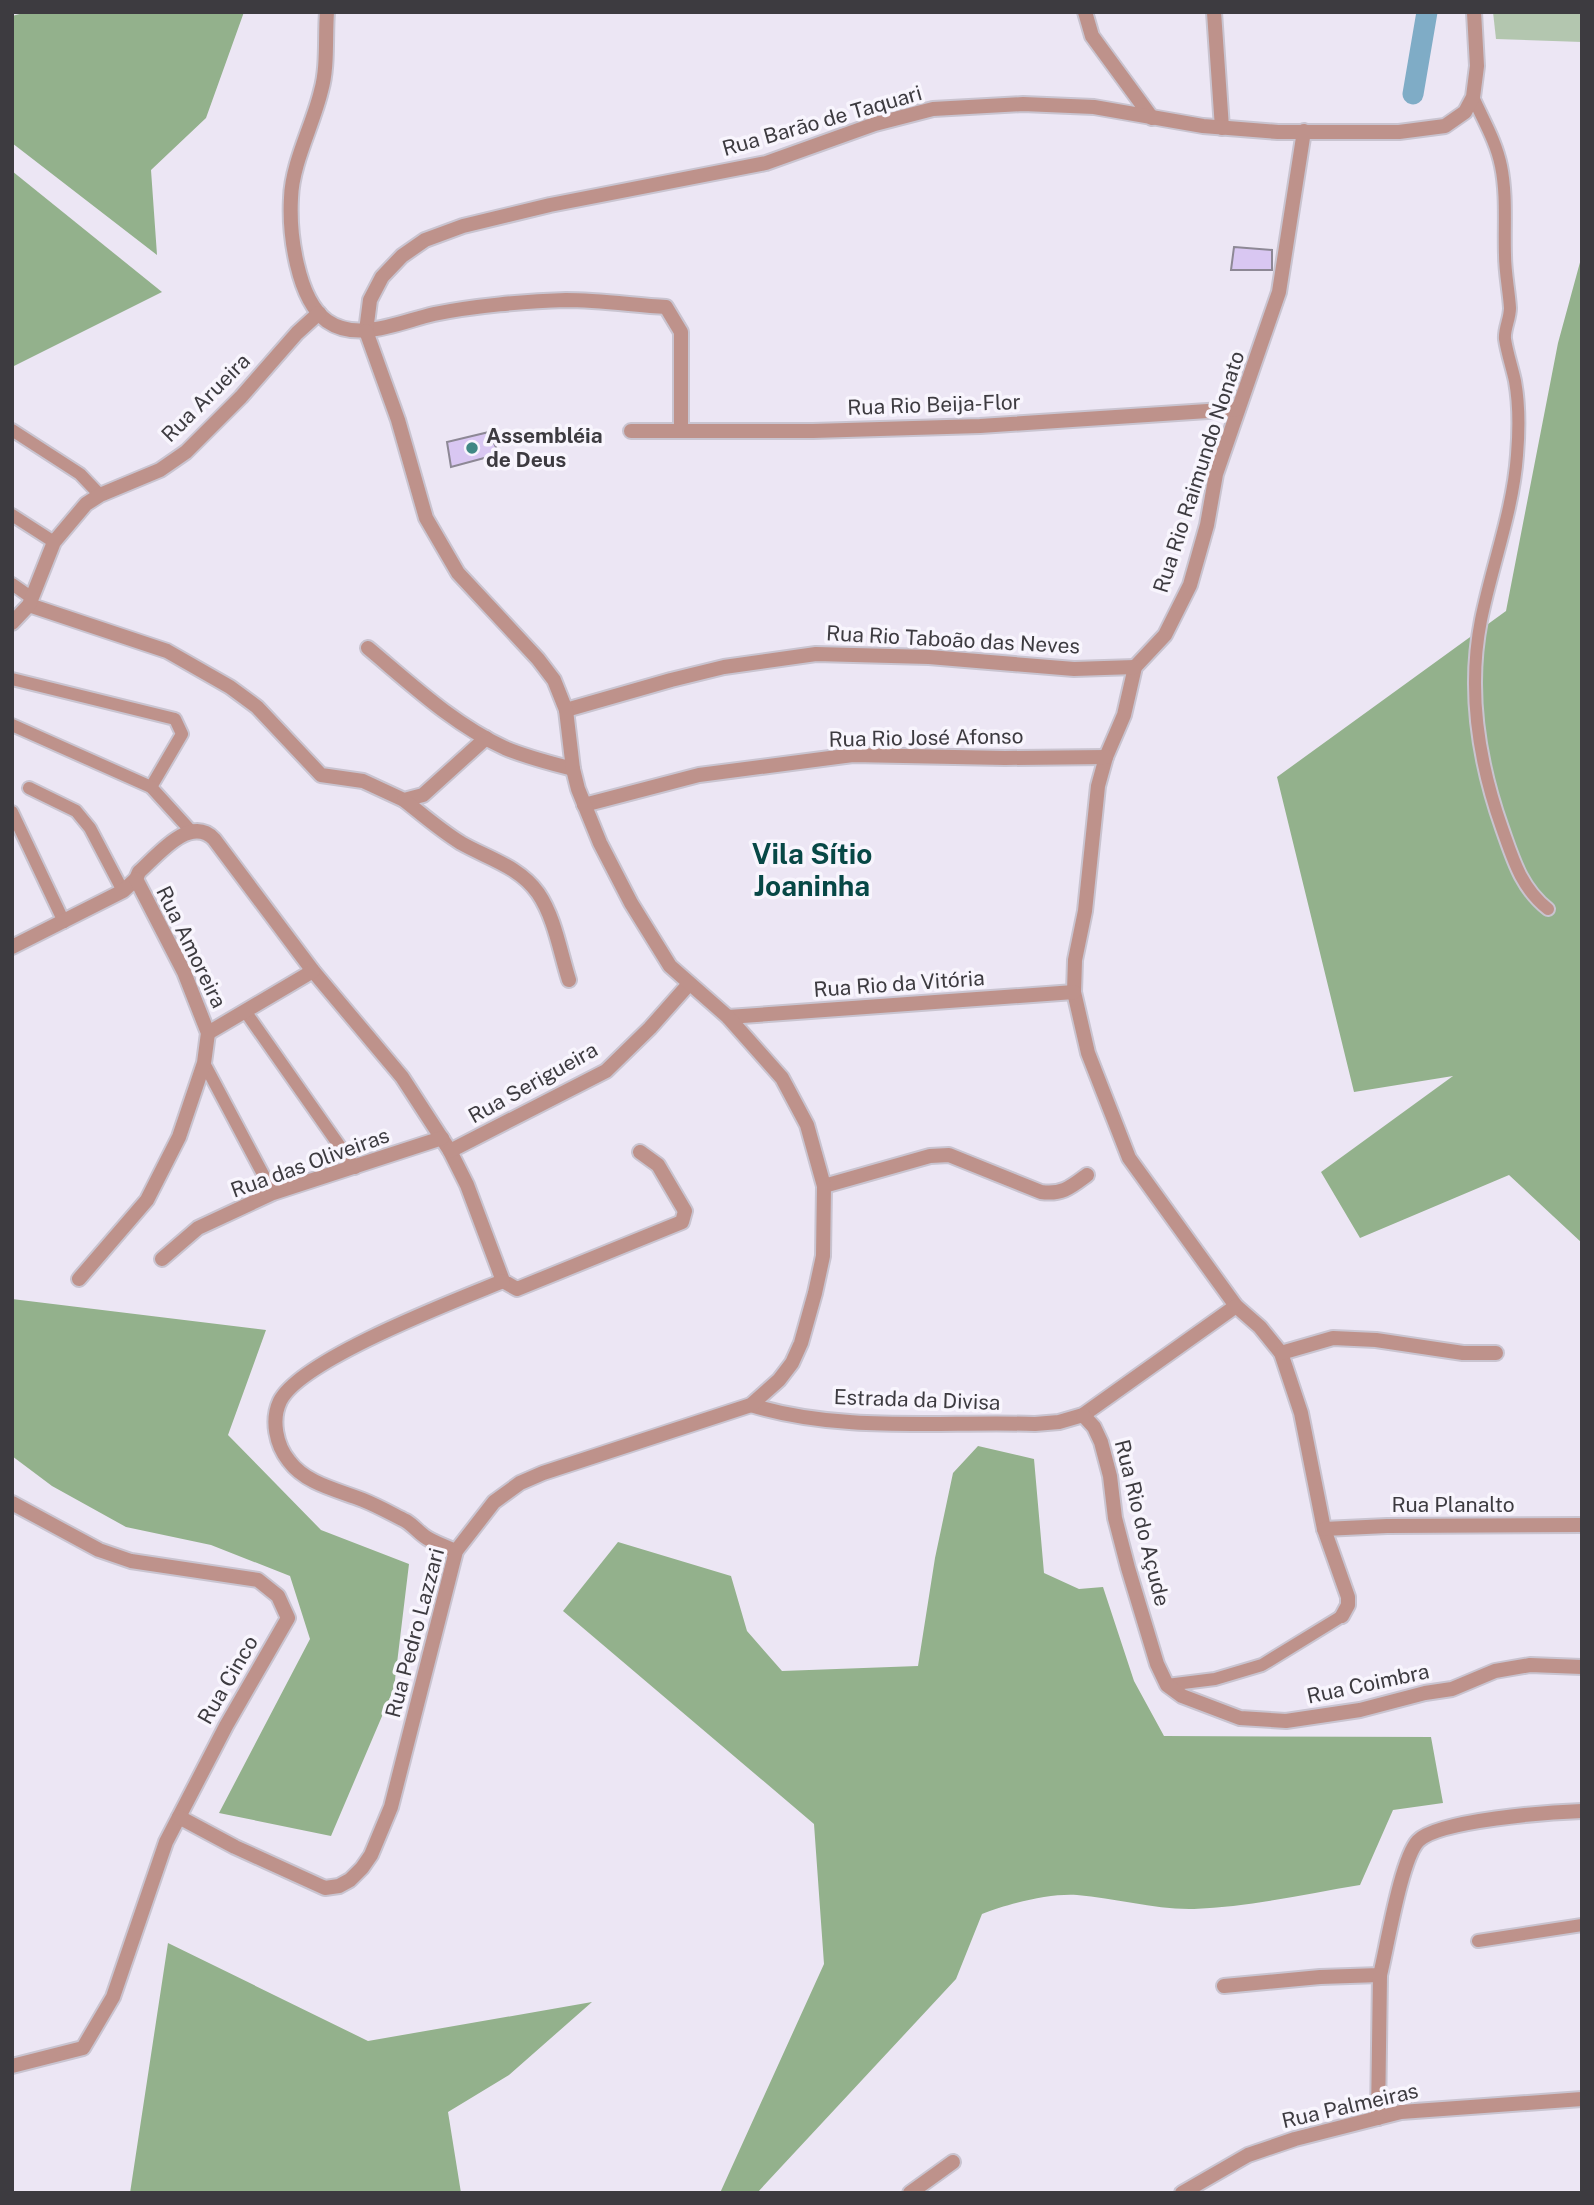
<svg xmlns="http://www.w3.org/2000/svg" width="1594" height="2205" font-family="'Public Sans',sans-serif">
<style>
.green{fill:#b3c6af}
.forest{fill:#93b18c}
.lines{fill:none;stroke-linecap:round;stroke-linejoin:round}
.canal{stroke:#7facc6;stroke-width:21}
.building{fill:#d9c7f2;stroke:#8d8895;stroke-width:2}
.lane-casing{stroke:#c9c4d0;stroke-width:16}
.street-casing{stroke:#c9c4d0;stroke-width:18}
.lane{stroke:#be928b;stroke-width:12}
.street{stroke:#be928b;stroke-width:14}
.poi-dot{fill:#408884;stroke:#f8f5fd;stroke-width:2.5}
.labels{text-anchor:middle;stroke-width:7;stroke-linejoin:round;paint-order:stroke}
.street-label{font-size:21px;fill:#3d3b40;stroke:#f8f5fd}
.poi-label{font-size:21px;font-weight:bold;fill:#3d3b40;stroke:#f8f5fd;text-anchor:start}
.district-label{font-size:28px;font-weight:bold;fill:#074846;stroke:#f8f5fd}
</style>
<rect width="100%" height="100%" fill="#ece6f4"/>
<polygon class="green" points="1493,12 1582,12 1582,42 1496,39"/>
<g class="forest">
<polygon points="27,12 244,12 206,118 151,170 157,255 12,143 12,16"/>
<polygon points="12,171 162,292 12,367"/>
<polygon points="1582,255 1582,1243 1509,1175 1360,1238 1321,1172 1453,1076 1354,1092 1277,777 1506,611 1558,343"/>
<polygon points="12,1299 266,1330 228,1435 321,1530 409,1564 394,1688 331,1836 219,1813 310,1639 290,1576 211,1545 126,1527 52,1486 12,1456"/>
<path d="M978 1446 1034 1459 1044 1573 1079 1589 1103 1587 1134 1681 1164 1736 1431 1737 1443 1803 1393 1810 1360 1885C1305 1894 1250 1907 1194 1909 1155 1910 1116 1898 1077 1895 1050 1893 1007 1904 982 1914L956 1979 757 2193H720L824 1964 814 1824 563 1611 618 1542 731 1576 747 1631 782 1671 918 1666 935 1558 953 1473Z"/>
<polygon points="168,1943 368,2041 592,2002 509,2075 448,2112 461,2193 130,2193"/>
</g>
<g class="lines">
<polyline class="canal" points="1413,94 1427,12"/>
</g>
<g class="building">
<polygon points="1234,247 1272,250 1272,270 1231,270"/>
<polygon points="489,432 499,454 451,467 447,442"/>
</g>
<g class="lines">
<g class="lane-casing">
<g id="lane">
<path d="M1473 97C1483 120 1496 141 1501 166 1507 195 1504 225 1505 255 1505 273 1509 291 1510 308 1510 319 1504 329 1505 339 1507 353 1512 367 1515 381 1519 403 1519 431 1517 455 1513 511 1492 565 1481 620 1467 691 1478 760 1502 828 1513 859 1521 888 1548 909"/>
<polyline points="12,430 80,474 100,495"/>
<polyline points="12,515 54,542"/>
<polyline points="12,584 32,598"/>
<polyline points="12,679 175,719 182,734 151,787"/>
<polyline points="12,725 151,787 191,831"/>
<polyline points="29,788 76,811 90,828 123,891"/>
<polyline points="12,812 64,922"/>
<polyline points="245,1011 355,1168"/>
<polyline points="204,1063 273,1193"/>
<polyline points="1167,1685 1215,1679 1262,1665 1342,1616"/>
<polyline points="1478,1941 1582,1925"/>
</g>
</g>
<g class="street-casing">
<g id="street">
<path d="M327 12C325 37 328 67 321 91 313 125 292 163 291 198 289 233 297 299 327 321 358 343 402 321 434 314 473 306 526 301 566 300 599 300 633 305 666 307L681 332V430"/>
<polyline points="1085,12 1092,36 1152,118"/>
<polyline points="1214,12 1222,128"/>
<polyline points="1304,131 1279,292 1216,474 1207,525 1190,585 1165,635 1135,667 1124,715 1106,757 1098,786 1085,911 1075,960 1074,992 1088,1053 1129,1158 1236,1306 1260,1327 1281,1353 1301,1413 1324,1529 1348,1597 1348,1605 1342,1616"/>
<polyline points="366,331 370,300 382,277 402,256 425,240 463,226 550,205 766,163 875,124 933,109 1023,104 1094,107 1203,126 1278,132 1399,132 1445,126 1465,112 1473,97 1477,66 1474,12"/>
<polyline points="631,431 813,431 980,426 1238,409"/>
<polyline points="29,605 167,651 230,687 257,707 321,775 363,781 404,800 423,795 486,738"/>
<polyline points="12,623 29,605 54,542 86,504 100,495 160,470 186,452 241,397 297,333 319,313"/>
<path d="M368 648C411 684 453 724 505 748 526 757 550 763 573 769"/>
<polyline points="566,710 671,680 724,667 816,654 929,657 1074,669 1135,667"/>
<path d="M404 800C423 815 440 830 461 843 487 858 519 866 538 893 555 918 560 952 569 980"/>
<polyline points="584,805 699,775 853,755 1005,758 1106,757"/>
<path d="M12 947 123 891 136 879 139 872C157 856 190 814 214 839L313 971 402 1077 450 1151 467 1185 503 1281 517 1289 682 1222 685 1211 658 1165 640 1152"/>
<polyline points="728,1017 1074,992"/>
<polyline points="208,1033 313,971"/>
<polyline points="450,1151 606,1071 650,1028 689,984"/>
<path d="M824 1186 930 1156 949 1155 1041 1192C1062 1195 1071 1187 1087 1175"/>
<polyline points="162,1259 198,1228 273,1193 442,1138"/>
<polyline points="79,1279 147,1200 179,1137 204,1063 208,1033 184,972 136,879"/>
<polyline points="1281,1353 1333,1338 1376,1340 1463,1353 1496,1353"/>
<path d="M751 1405C841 1433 941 1421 1035 1424L1059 1422 1083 1415 1236 1306"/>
<polyline points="1083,1415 1094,1427 1101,1442 1110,1476 1115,1518 1128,1568 1157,1664 1167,1685 1182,1696 1240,1718 1286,1721 1360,1710 1425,1693 1452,1689 1495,1671 1530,1665 1582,1667"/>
<polyline points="12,1503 99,1550 131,1561 258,1580 278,1596 288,1618 226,1726 166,1842 113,1997 83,2048 12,2066"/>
<polyline points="1324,1529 1387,1526 1582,1525"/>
<path d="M456 1551C446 1547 435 1543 427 1538 419 1533 414 1526 406 1521 392 1514 378 1506 363 1500 338 1490 306 1484 289 1461 276 1445 271 1420 280 1401 301 1359 457 1300 503 1281"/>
<polyline points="179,1817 235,1847 325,1888 339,1886 350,1880 362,1868 371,1855 391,1807 456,1551 494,1502 520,1483 543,1473 751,1405 779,1380 792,1363 801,1343 815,1293 823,1256 824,1186 807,1125 782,1078 728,1017 670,966 631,903 600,843 578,789 573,769 566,710 554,680 538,659 458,573 426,518 398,420 366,331"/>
<path d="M1224 1986 1320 1977 1380 1975C1387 1947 1401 1859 1418 1841 1438 1820 1551 1812 1582 1811"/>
<polyline points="1378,2118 1380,1975"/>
<polyline points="910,2193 953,2162"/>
<polyline points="1182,2193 1248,2155 1295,2139 1401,2112 1582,2099"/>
</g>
</g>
<use href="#lane" class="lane"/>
<use href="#street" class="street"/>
</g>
<circle class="poi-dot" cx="472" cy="448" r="7"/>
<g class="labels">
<g class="street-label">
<text transform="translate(822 121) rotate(-16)" y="7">Rua Barão de Taquari</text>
<text transform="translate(206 398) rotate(-45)" y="7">Rua Arueira</text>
<text transform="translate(934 405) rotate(-2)" y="7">Rua Rio Beija-Flor</text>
<text transform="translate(1199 472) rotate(-72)" y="7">Rua Rio Raimundo Nonato</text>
<text transform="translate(953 640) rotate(3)" y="7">Rua Rio Taboão das Neves</text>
<text transform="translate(926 738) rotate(-1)" y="7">Rua Rio José Afonso</text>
<text transform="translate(191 947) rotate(64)" y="7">Rua Amoreira</text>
<text transform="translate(899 984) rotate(-4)" y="7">Rua Rio da Vitória</text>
<text transform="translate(533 1083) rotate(-29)" y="7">Rua Serigueira</text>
<text transform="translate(310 1163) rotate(-20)" y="7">Rua das Oliveiras</text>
<text transform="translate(917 1400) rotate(2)" y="7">Estrada da Divisa</text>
<text x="1453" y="1512">Rua Planalto</text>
<text transform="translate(1142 1523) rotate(76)" y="7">Rua Rio do Açude</text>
<text transform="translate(415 1633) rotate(-75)" y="7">Rua Pedro Lazzari</text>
<text transform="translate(228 1680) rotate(-60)" y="7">Rua Cinco</text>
<text transform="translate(1368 1684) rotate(-12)" y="7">Rua Coimbra</text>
<text transform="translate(1350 2106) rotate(-13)" y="7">Rua Palmeiras</text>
</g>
<g class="poi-label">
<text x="486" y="443">Assembléia<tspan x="486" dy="24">de Deus</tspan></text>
</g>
<g class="district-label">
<text x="812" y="864">Vila Sítio<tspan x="812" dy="32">Joaninha</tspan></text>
</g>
</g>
<rect width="1594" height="2205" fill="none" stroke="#3d3b40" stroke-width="28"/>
</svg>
